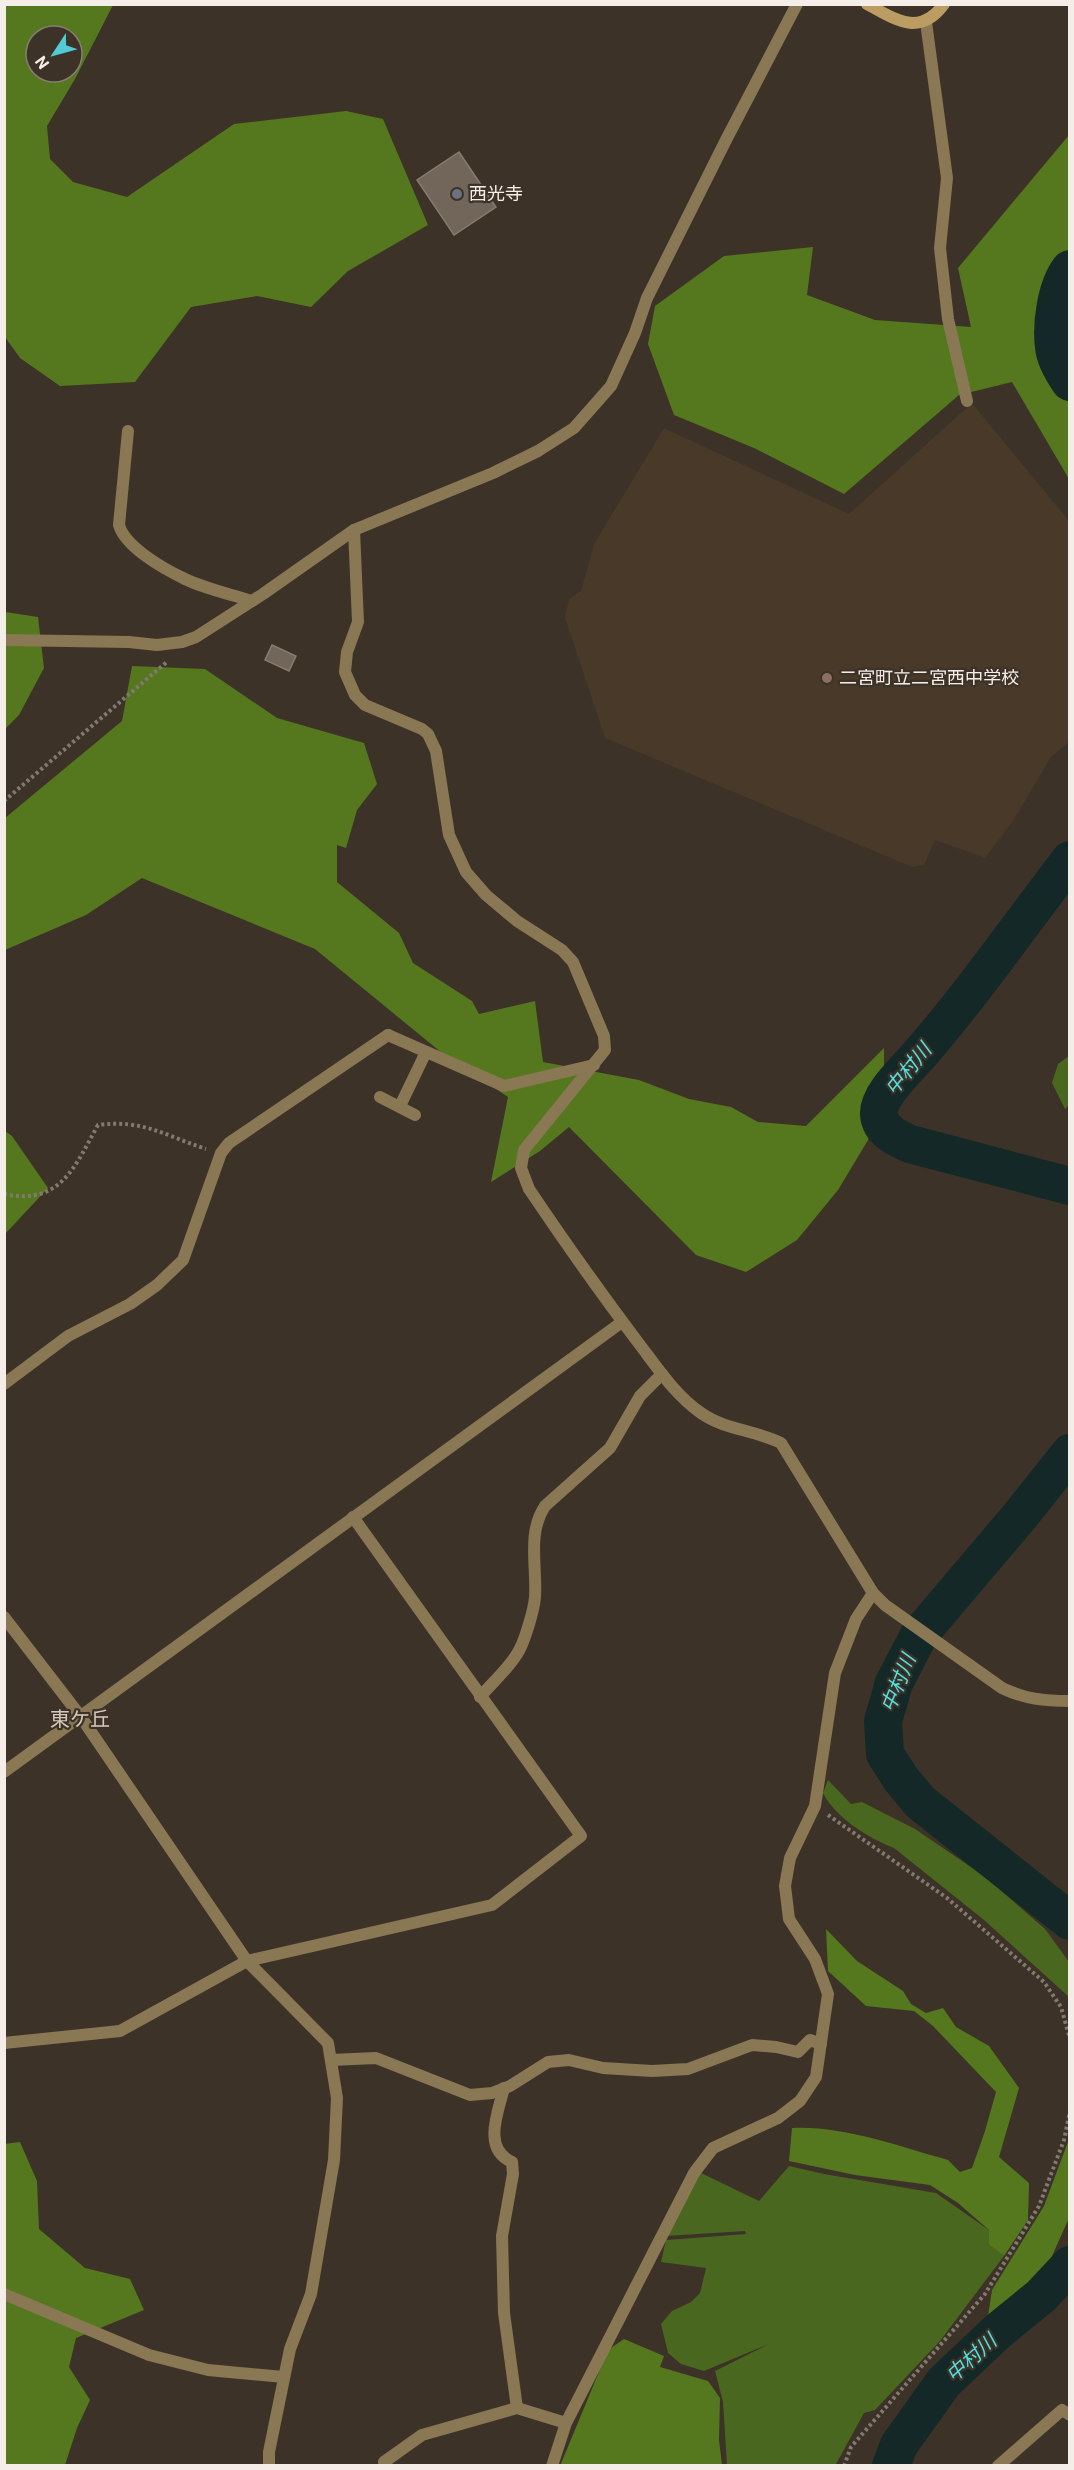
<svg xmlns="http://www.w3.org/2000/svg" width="1074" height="2470" font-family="Roboto,'Noto Sans JP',sans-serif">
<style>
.built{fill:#483929}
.green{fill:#49671e}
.forest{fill:#55781e;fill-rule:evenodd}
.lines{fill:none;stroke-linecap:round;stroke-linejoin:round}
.river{stroke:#152828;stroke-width:38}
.building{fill:#72665a;stroke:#877b6e;stroke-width:1.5}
.path{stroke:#827970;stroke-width:4;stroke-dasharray:3 3;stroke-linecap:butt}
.lane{stroke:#8a7754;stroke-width:12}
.street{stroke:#8a7754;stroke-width:12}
.secondary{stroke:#bb9d63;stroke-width:12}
.worship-dot{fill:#6b7280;stroke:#3c3227;stroke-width:2}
.education-dot{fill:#8d6e63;stroke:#3c3227;stroke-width:2}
.labels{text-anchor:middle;stroke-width:4.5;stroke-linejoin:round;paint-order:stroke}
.poi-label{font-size:18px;fill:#f5eee8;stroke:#3c3227;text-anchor:start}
.water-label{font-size:20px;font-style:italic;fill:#4ee2e5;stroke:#3c3227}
.neighbourhood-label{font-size:20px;fill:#d7c9bc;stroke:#3c3227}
</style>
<rect width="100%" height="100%" fill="#3c3227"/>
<polygon class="built" points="972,403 1069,521 1069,742 1051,757 1013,821 985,858 935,840 924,865 912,867 605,738 565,618 569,599 581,591 594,544 664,428 849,514"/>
<g class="green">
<polygon points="1069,1056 1069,1105 1065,1109 1052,1083 1058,1064"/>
<path d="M828 1780 851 1804 862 1802 915 1829 984 1876 1045 1929 1069 1962V1997L984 1920 894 1848C868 1838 836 1818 823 1793Z"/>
<polygon points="789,2166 824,2174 936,2193 989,2230 989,2245 1004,2256 940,2341 875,2410 864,2413 835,2466 727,2465 723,2402 715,2371 769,2344 704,2371 681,2364 668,2353 661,2324 672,2311 691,2302 700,2293 706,2268 661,2262 666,2240 746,2234 745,2231 666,2236 699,2172 759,2201"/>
</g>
<g class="forest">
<path d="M5 4 113 5 75 79 47 126 50 159 73 182 127 197 234 124 346 111 383 119 428 225 348 271 311 307 257 296 191 307 135 382 60 386 20 358 5 337ZM36 36H72V72H36Z"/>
<polygon points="1069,135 1069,479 1012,382 959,395 844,494 754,448 674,415 648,344 655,306 724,256 813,247 807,295 875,320 971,327 958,268"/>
<polygon points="5,612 38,617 44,668 19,715 5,729"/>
<polygon points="132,666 205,669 277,718 364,743 377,784 357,810 346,848 337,845 337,882 399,933 413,963 472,1001 479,1014 535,1001 543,1062 639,1080 689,1099 731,1107 758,1122 806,1126 884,1048 884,1084 868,1140 838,1190 797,1240 746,1272 696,1255 569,1127 540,1151 491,1182 508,1097 442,1053 315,949 142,878 86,915 5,950 5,818 122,721"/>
<polygon points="5,1131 12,1136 48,1188 5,1234"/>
<path d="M826 1929 857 1961 903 1991 911 2004 926 2013 943 2008 956 2027 989 2046 1019 2088 999 2157 1029 2183 1028 2220 1004 2256 989 2245V2230L958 2203 930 2185 855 2175 789 2161 792 2128C845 2126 897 2146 948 2160L960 2172 972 2168 985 2131 996 2092 933 2026 914 2011 866 2006 828 1971Z"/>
<polygon points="1069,2139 1069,2218 1044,2274 1017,2305 986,2329 992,2290 1044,2206"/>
<polygon points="20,2142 37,2181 39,2229 85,2268 130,2279 144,2310 76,2338 69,2367 90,2400 77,2428 65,2465 5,2465 4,2144"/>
<polygon points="624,2339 664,2356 660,2367 708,2381 720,2398 719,2440 722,2465 560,2466 608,2350"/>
</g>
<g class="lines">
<g class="river">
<path d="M1070 269C1056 287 1051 324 1054 347 1055 359 1063 372 1070 382"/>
<path d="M1070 860C1020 925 973 993 919 1055 907 1069 878 1095 879 1114 880 1131 897 1138 910 1144L1070 1186"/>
<polyline points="1070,1453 1019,1517 919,1635 894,1683 883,1721 885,1754 901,1779 920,1802 1070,1921"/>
<polyline points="891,2466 899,2445 944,2382 998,2331 1041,2296 1070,2265"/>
</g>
</g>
<g class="building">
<polygon points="459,152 496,207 454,235 417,180"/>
<polygon points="272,645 296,656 289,671 265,660"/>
</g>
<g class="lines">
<g class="path">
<polyline points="4,801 168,661"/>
<path d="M4 1194C61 1206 75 1166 98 1125 143 1119 166 1136 206 1149"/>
<polyline points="828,1815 947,1898 1044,1982 1061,2007 1070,2039"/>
<polyline points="844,2466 851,2447 985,2294 1039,2206 1064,2140 1070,2111"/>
</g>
<g class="lane">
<path d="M128 431 119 525C125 547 164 569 185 579 206 589 230 594 252 601"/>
<polyline points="4,1384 68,1336 130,1304 157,1285 183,1260 221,1153 229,1143 388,1035"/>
<path d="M480 1697C492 1683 507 1670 517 1654 524 1644 534 1610 535 1597 537 1566 527 1533 545 1506L610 1448 640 1396 662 1374"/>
<polyline points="4,2294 149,2355 208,2370 284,2377"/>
<polyline points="384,2462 422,2435 517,2408 566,2423"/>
</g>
<g class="street">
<polyline points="926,22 947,178 940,248 948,319 967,401"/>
<path d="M354 530 358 622 347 652 345 672 355 695 365 705 422 729 428 734 436 751 449 835 466 872 486 895 517 921 562 950 573 962 604 1036 605 1050 524 1150 521 1168 529 1189C564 1241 600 1292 637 1341 657 1367 674 1394 701 1413 725 1430 755 1430 781 1443L873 1593 885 1605 1002 1688C1025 1699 1044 1701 1070 1701"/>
<polyline points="4,640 129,642 157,645 182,642 196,637 263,594 354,530 493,473 538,451 574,428 611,386 635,333 647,298 727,138 797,4"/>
<polyline points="388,1035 504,1086 594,1065"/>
<polyline points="380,1097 415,1115"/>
<polyline points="400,1106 426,1052"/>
<polyline points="4,1617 81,1717 247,1961 328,2043 337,2098 334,2160 311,2294 290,2349 269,2452 269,2466"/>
<polyline points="4,1772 622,1322"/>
<polyline points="4,2043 120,2031 247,1961 492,1905 581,1836 353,1517"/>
<polyline points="331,2060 376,2058 470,2095 492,2093 510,2086 548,2062 569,2060 603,2068 652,2071 688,2069 752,2045 776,2047 798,2052 810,2040 821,2044"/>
<path d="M504 2088C498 2112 482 2149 512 2162L513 2174 502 2236 504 2313 517 2408"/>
<polyline points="552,2466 566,2423 694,2173 713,2148 778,2118 800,2101 816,2077 828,1994 815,1959 789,1919 785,1886 790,1858 815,1806 835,1673 856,1619 873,1593"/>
<polyline points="998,2466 1062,2410 1070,2415"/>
</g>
<path class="secondary" d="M867 4C896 20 920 37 944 4"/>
</g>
<circle class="worship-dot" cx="457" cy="194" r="6"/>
<circle class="education-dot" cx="827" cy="678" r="6"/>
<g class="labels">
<g class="poi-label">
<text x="469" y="200">西光寺</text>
<text x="839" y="684">二宮町立二宮西中学校</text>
</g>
<g class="water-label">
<text transform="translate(908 1069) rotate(-51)" y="7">中村川</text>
<text transform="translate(898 1683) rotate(-68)" y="7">中村川</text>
<text transform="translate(971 2358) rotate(-42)" y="7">中村川</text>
</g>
<g class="neighbourhood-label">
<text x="80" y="1726">東ケ丘</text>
</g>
</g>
<rect width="1074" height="2470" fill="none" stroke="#f5eee8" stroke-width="12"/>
<g transform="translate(54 54) rotate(234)"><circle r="28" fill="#3c3227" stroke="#867d74" stroke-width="1.5"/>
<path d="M0-4.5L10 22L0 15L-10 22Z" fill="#51ccd5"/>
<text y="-9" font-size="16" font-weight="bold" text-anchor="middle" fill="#f5eee8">N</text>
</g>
</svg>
